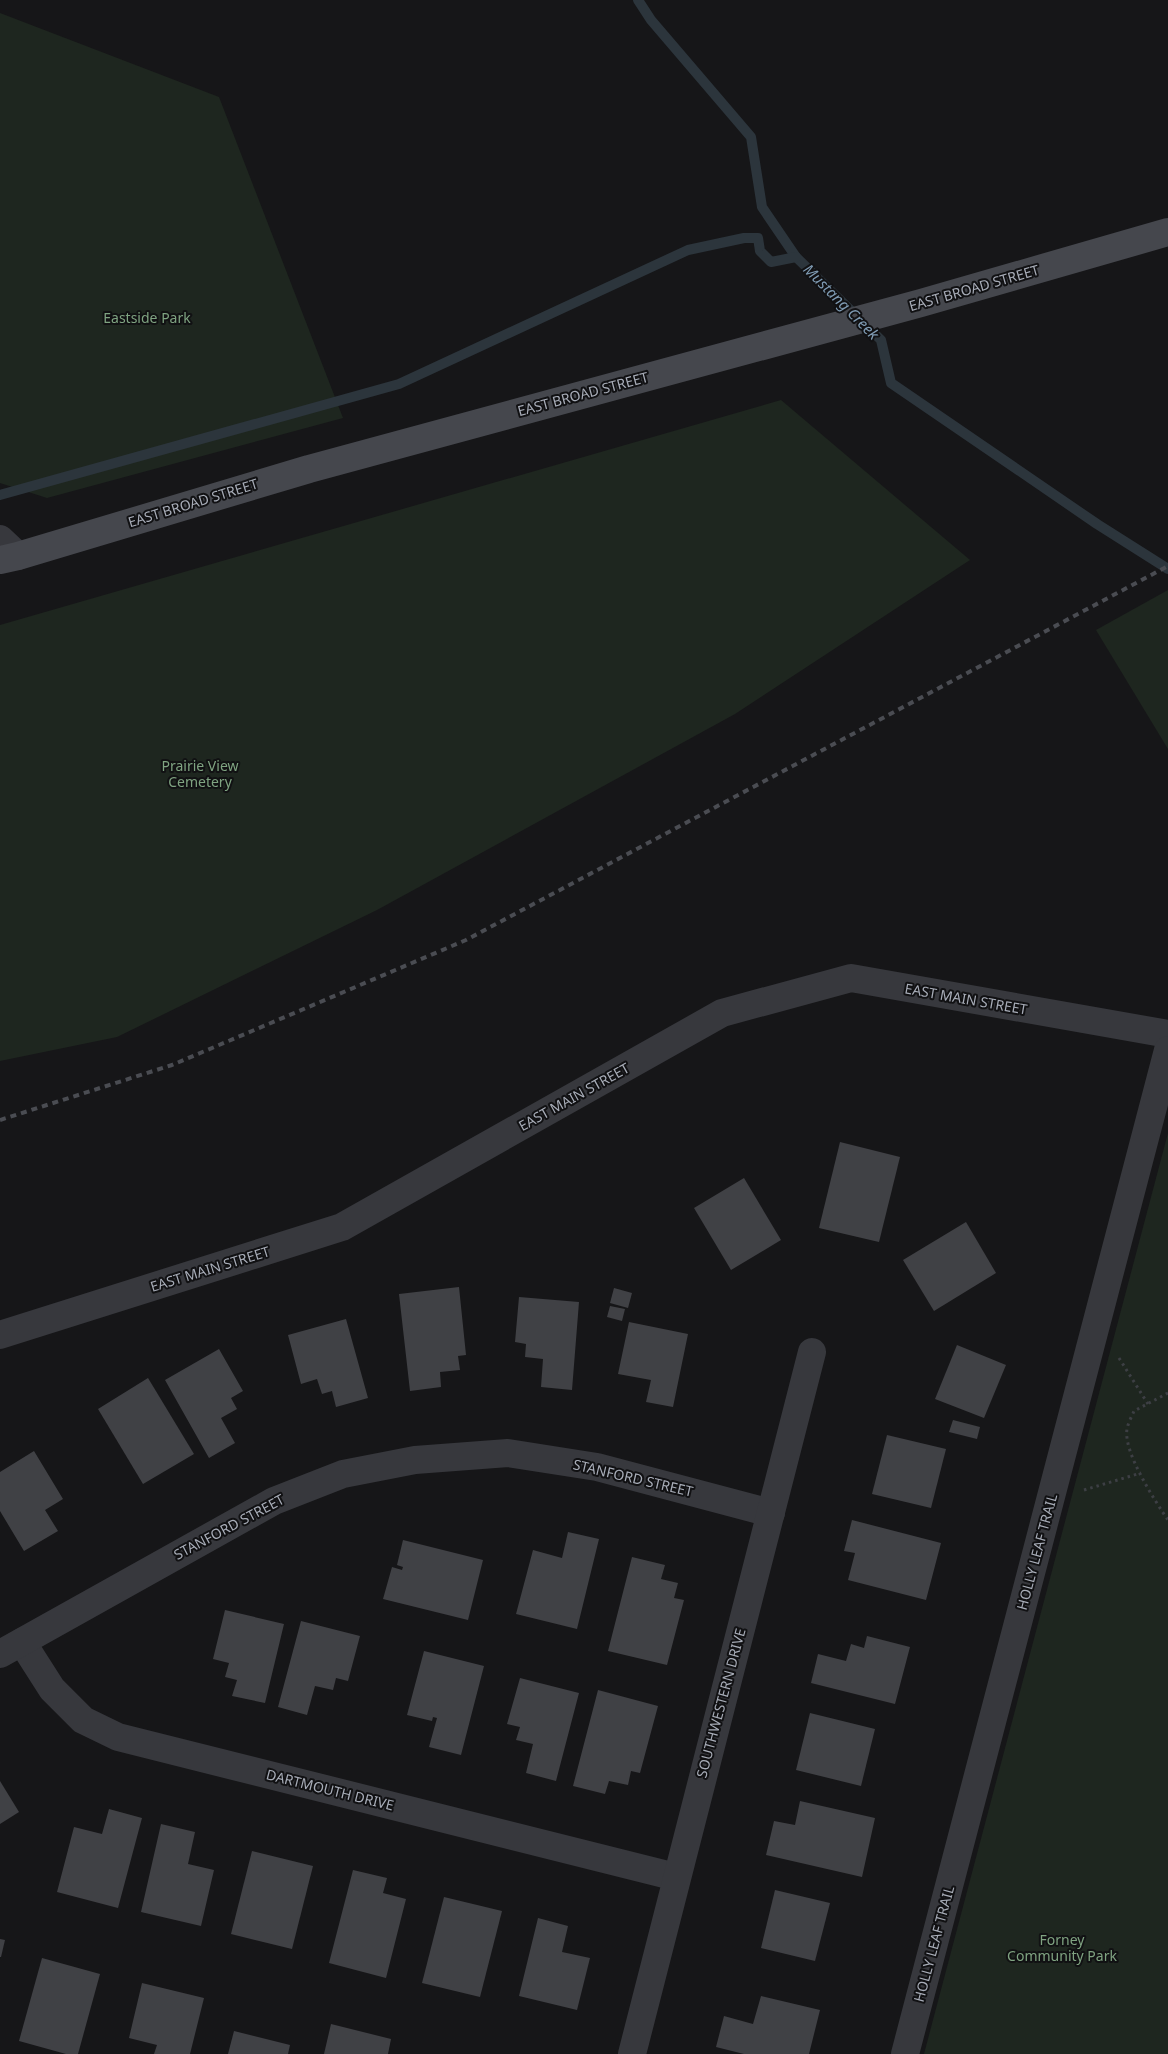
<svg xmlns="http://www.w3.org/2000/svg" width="1168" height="2054" font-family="'Noto Sans',sans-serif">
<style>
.green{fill:#1e261f}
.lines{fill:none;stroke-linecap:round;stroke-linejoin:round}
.stream{stroke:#2c353c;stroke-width:10}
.building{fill:#404145}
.path{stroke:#3d3f44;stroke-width:3;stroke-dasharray:2.5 4;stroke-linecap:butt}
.minor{stroke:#37383d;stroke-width:28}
.secondary{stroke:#45474d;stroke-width:28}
.rail{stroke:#4a4c52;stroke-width:4;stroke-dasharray:6 5;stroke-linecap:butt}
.labels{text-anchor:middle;stroke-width:4;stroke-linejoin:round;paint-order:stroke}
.street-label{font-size:14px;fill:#a8adb8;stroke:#111113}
.park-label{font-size:14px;fill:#7fa381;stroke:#111113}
.water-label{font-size:15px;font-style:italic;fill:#7f9bb3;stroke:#111113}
</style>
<rect width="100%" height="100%" fill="#161618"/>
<g class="green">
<polygon points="0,13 219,97 343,418 47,498 0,483"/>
<polygon points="781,400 970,560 735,714 377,910 117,1037 0,1061 0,625"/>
<polygon points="1168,590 1168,749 1096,630"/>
<polygon points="1168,1133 1168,2054 924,2054"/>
</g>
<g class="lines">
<g class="stream">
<polyline points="638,0 651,20 751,137 762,207 796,257 881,340 891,383 1097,524 1168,569"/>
<polyline points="0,495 399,384 688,250 744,238 758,238 760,251 771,262 796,257"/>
</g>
</g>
<g class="building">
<polygon points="840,1142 900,1157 879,1242 819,1228"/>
<polygon points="744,1178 781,1240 731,1270 694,1208"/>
<polygon points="966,1222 996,1273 934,1311 903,1260"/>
<polygon points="459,1287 466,1355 458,1356 460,1370 440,1372 441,1387 410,1391 399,1294"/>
<polygon points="614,1288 632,1293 628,1308 610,1303"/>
<polygon points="519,1297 579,1302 572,1390 541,1387 543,1359 525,1357 526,1344 515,1342"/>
<polygon points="610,1306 625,1309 622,1321 607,1317"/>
<polygon points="346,1319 368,1398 336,1407 332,1391 322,1394 317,1379 301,1384 288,1335"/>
<polygon points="629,1322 688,1334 673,1407 646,1402 651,1380 618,1374"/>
<polygon points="957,1345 1006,1365 984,1418 935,1399"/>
<polygon points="219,1349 243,1391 231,1398 237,1409 221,1418 235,1443 209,1458 165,1380"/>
<polygon points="148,1378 194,1454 143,1484 98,1409"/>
<polygon points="953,1420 980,1427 977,1439 949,1432"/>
<polygon points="887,1435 946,1449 931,1508 872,1494"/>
<polygon points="34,1451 63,1499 45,1510 58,1531 24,1551 0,1511 0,1472"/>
<polygon points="852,1520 941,1543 926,1600 848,1580 855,1553 844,1551"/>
<polygon points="568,1532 599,1539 577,1629 516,1614 533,1550 562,1558"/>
<polygon points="403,1540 483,1560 468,1620 383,1599 392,1567 402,1570 403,1567 397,1565"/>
<polygon points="632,1557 665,1565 661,1579 678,1583 674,1598 684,1600 667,1665 608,1651"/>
<polygon points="225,1610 284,1624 265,1703 232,1696 237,1680 225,1677 229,1663 213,1659"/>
<polygon points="301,1621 360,1636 348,1681 336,1678 333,1690 315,1686 307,1715 278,1707"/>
<polygon points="867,1636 910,1647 895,1704 811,1683 818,1654 846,1661 851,1644 864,1648"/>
<polygon points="424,1651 484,1666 461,1755 429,1747 437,1718 433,1717 432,1721 407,1715"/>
<polygon points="520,1678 579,1693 556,1781 526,1773 533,1744 516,1740 520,1727 507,1724"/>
<polygon points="598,1690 658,1706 640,1773 631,1771 628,1785 609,1781 605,1794 573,1786"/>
<polygon points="810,1713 875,1729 861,1786 796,1770"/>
<polygon points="0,1781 19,1812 0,1824"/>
<polygon points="800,1801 875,1818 862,1877 766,1855 774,1821 795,1825"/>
<polygon points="109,1809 142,1818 118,1908 57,1892 74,1827 102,1834"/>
<polygon points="161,1824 195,1832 188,1864 214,1870 201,1926 141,1912"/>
<polygon points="252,1851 313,1866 292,1949 231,1934"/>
<polygon points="353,1870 387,1878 383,1893 406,1899 386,1978 329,1963"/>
<polygon points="775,1890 830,1903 815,1961 761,1948"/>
<polygon points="444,1897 502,1911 480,1997 422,1983"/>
<polygon points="538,1918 568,1926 562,1952 590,1958 577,2010 519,1996"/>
<polygon points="0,1939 5,1940 1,1957 0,1957"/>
<polygon points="42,1958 100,1974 78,2054 66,2054 19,2041"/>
<polygon points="142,1983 204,1998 190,2054 154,2054 157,2045 129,2038"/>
<polygon points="761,1996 820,2010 809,2054 744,2054 716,2047 724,2016 753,2024"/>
<polygon points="331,2024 391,2039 388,2054 324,2054"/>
<polygon points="234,2031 290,2045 288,2054 228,2054"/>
</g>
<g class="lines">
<g class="path">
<polyline points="1119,1358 1148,1404"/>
<path d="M1168 1393 1134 1411C1132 1416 1128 1423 1127 1429 1123 1452 1155 1501 1168 1520"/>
<polyline points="1084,1490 1141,1473"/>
</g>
<g class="minor">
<polyline points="0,539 18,556"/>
<polyline points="0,1335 342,1227 722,1013 851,978 1168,1034"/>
<polyline points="22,1642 52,1689 83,1720 118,1737 676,1877"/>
<polyline points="0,1654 274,1501 343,1474 415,1460 508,1453 597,1467 771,1513"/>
<polyline points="632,2054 812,1352"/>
<polyline points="905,2054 1168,1050"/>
</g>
<polyline class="secondary" points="0,560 18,556 309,469 921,303 1168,232"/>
<polyline class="rail" points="0,1120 172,1065 466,940 1168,566"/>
</g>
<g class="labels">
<g class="street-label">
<text transform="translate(974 288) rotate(-16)" y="5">EAST BROAD STREET</text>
<text transform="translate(583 394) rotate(-15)" y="5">EAST BROAD STREET</text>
<text transform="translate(193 503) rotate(-17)" y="5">EAST BROAD STREET</text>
<text transform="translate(966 999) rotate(10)" y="5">EAST MAIN STREET</text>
<text transform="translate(574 1097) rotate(-29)" y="5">EAST MAIN STREET</text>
<text transform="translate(210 1269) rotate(-17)" y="5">EAST MAIN STREET</text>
<text transform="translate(633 1478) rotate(13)" y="5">STANFORD STREET</text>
<text transform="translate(229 1527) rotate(-28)" y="5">STANFORD STREET</text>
<text transform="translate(1037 1552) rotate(-75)" y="5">HOLLY LEAF TRAIL</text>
<text transform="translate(721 1703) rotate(-75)" y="5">SOUTHWESTERN DRIVE</text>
<text transform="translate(330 1790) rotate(14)" y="5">DARTMOUTH DRIVE</text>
<text transform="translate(934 1944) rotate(-75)" y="5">HOLLY LEAF TRAIL</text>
</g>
<g class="park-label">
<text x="147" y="323">Eastside Park</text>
<text x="200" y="771">Prairie View<tspan x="200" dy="16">Cemetery</tspan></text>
<text x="1062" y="1945">Forney<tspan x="1062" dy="16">Community Park</tspan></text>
</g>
<g class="water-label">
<text transform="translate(841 302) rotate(45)" y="5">Mustang Creek</text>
</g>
</g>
</svg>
